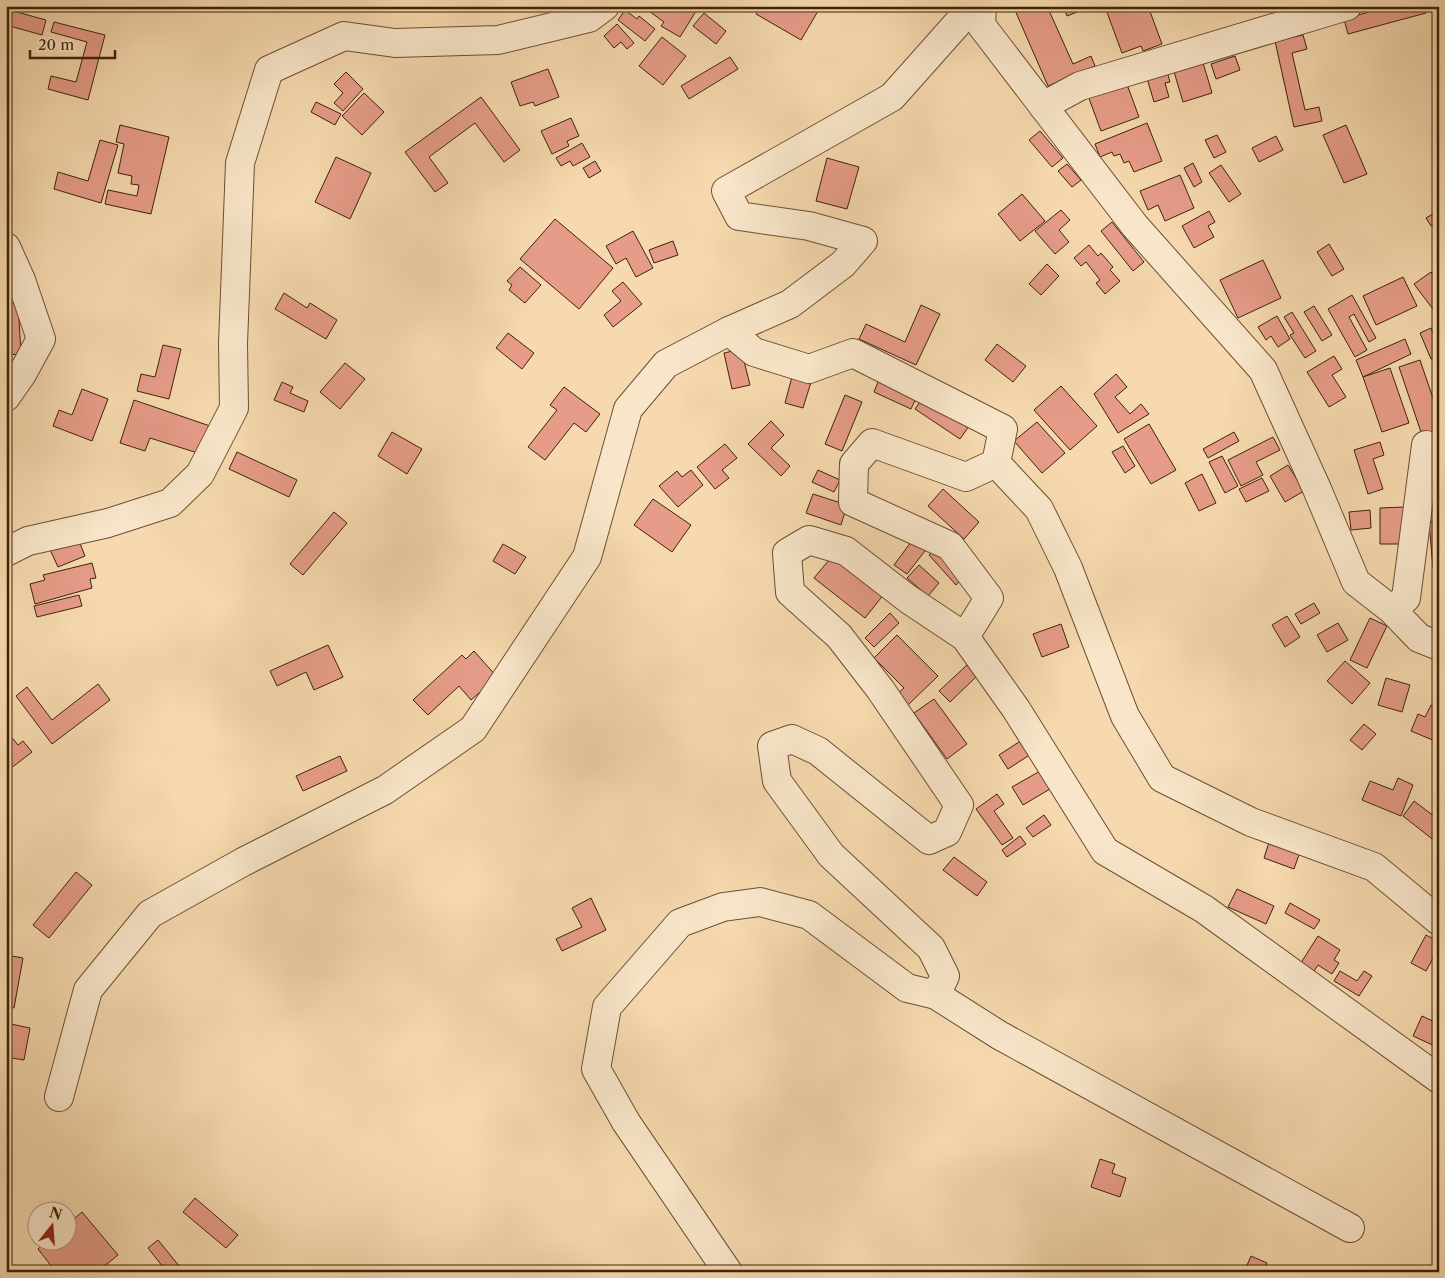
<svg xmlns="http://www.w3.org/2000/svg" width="1445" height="1278" font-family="'Libre Caslon Text',serif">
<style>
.building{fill:#e69c89;stroke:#3e2308}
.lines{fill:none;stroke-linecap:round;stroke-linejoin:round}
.minor-casing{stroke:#6c5032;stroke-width:30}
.minor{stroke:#f9e6ca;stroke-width:28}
</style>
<rect width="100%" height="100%" fill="#f6d9ae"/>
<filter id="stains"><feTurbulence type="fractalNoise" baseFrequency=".004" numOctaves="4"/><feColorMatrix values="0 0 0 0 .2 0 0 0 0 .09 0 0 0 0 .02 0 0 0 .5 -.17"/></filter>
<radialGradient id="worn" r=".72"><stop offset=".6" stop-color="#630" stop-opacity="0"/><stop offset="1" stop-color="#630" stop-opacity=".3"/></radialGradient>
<g class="building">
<polygon points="642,6 695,6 698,8 680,37 661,26 664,22"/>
<polygon points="761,6 821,6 801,40 756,14"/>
<polygon points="1018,6 1047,6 1073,64 1091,56 1095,66 1048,86 1014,8"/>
<polygon points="1063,6 1093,6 1067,16"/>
<polygon points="1148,6 1162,44 1143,51 1141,46 1122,53 1105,7"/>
<polygon points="1390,6 1424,6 1426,13 1348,34 1344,19"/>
<polygon points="6,9 46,20 42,35 6,25"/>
<polygon points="625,10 637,19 639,16 655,29 645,41 618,20"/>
<polygon points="704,13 726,31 716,44 693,26"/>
<polygon points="54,22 105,35 88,100 48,89 51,76 76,82 87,42 51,32"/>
<polygon points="617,24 634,43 627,49 621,42 614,48 604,36"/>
<polygon points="1303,35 1307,49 1292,53 1305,110 1319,107 1322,121 1294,127 1275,41"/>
<polygon points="662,37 686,56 663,85 639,66"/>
<polygon points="1201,56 1212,93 1183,102 1172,65"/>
<polygon points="1235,56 1240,70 1216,79 1211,64"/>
<polygon points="730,57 738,69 689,99 681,86"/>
<polygon points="1166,68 1170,82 1165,83 1169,97 1154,102 1146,75"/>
<polygon points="548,69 559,97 535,106 533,102 520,106 511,82"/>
<polygon points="346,72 363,89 343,111 334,103 343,93 334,84"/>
<polygon points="1125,79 1139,117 1101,131 1087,93"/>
<polygon points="364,93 384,112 362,135 342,116"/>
<polygon points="481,97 520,150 504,162 475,123 429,157 448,183 435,192 405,152"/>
<polygon points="316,102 341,114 335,125 311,112"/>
<polygon points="571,118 579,136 567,141 569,146 552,154 541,131"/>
<polygon points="1147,123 1162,161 1134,172 1129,161 1124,163 1120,154 1114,156 1112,152 1100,157 1095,144"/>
<polygon points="120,125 169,137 151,214 105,204 108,190 137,196 139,185 131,184 132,176 118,173 124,144 116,142"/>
<polygon points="1346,125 1367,174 1344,183 1323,135"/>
<polygon points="1040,131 1063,158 1052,167 1029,140"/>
<polygon points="1217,135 1226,152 1214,158 1205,140"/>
<polygon points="1276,136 1283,150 1259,162 1252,148"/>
<polygon points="100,140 118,145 101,203 54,189 58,172 88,181"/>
<polygon points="582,143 590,157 573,166 570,161 561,166 556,158"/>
<polygon points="336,157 371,173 350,219 315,202"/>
<polygon points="827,158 859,167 847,209 816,201"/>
<polygon points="595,161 601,171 589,178 583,168"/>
<polygon points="1193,163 1202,182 1194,187 1184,168"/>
<polygon points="1067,164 1081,180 1072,187 1058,171"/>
<polygon points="1221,165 1241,194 1229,202 1209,173"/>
<polygon points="1180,175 1194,208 1165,221 1158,205 1148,210 1140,191"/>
<polygon points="1022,194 1045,221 1020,241 998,214"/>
<polygon points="1439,202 1439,221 1431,226 1426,218 1438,211 1435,205"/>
<polygon points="1061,210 1070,220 1059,230 1069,242 1055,254 1035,231"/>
<polygon points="1209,211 1215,222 1208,226 1214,237 1194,248 1182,226"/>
<polygon points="555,219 613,268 579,309 520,259"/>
<polygon points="1112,222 1144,262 1133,271 1101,231"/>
<polygon points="633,231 653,268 636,277 626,258 616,264 606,246"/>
<polygon points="673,241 678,255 654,263 649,250"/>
<polygon points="1329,244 1344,269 1332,276 1317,252"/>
<polygon points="1089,245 1098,256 1101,253 1113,267 1110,270 1120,281 1105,294 1096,283 1100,280 1086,262 1081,266 1074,258"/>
<polygon points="1263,260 1281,298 1238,318 1220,280"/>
<polygon points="1047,264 1059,276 1041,295 1029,284"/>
<polygon points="520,267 541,285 525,303 509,290 512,285 507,281"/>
<polygon points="1431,272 1439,282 1439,317 1414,284"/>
<polygon points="1403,277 1417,306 1376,325 1363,296"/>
<polygon points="623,282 642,304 613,327 604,315 621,301 612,291"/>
<polygon points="284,293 307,308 310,303 337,320 326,339 275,309"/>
<polygon points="1352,295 1376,338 1369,342 1354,314 1349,317 1367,350 1355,357 1328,309"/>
<polygon points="18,303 21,354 6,355 6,304"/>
<polygon points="921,305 940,314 916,365 859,339 866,324 905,342"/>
<polygon points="1314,306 1332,335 1322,341 1304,312"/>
<polygon points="1292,312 1316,351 1305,358 1290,335 1294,333 1284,317"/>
<polygon points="1277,316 1290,339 1278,347 1271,336 1266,340 1258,327"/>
<polygon points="1431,328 1436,340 1439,338 1439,356 1431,359 1420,333"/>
<polygon points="508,333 534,353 522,369 496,348"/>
<polygon points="1405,339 1411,354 1363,377 1356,360"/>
<polygon points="997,344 1026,366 1013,382 985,360"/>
<polygon points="163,345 181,349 169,399 137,391 141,374 155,377"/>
<polygon points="741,349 750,385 732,389 724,353"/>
<polygon points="1334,356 1342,369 1332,375 1346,397 1329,407 1307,372"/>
<polygon points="1420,360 1439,416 1439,429 1422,435 1399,367"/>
<polygon points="345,363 365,379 340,409 320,392"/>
<polygon points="1390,368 1409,423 1382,432 1363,377"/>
<polygon points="793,373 812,379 803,408 785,403"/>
<polygon points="1116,374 1127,387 1115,397 1130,414 1141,404 1149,414 1118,433 1094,394"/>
<polygon points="880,377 918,394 911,409 874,392"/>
<polygon points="282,382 293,387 290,393 308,401 304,412 274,400"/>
<polygon points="1061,386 1097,426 1070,450 1034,410"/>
<polygon points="564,387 600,414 586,432 574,423 545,460 528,447 557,410 550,405"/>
<polygon points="82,389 108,399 92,441 53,426 59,410 72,415"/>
<polygon points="845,395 862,402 842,451 825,444"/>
<polygon points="924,396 969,426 960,439 915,409"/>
<polygon points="134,400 210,426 201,454 150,438 145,451 120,443"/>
<polygon points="771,421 784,435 771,448 790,466 781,476 748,444"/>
<polygon points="1037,422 1065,453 1042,473 1014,441"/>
<polygon points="1149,424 1176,470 1151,484 1124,439"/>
<polygon points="392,432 422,449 407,474 378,456"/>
<polygon points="1234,432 1239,441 1208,458 1203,449"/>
<polygon points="1273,437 1280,450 1256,462 1263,475 1241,486 1228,460"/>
<polygon points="1380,442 1384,455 1373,459 1383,489 1368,494 1354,450"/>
<polygon points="725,444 737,458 722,470 729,478 715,489 697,467"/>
<polygon points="1123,446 1135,466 1125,473 1112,452"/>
<polygon points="237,452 297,480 289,497 229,469"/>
<polygon points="1222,456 1238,486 1225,493 1209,462"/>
<polygon points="1288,465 1304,491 1285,502 1270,476"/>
<polygon points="691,470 703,485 678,507 659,486 677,471 682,477"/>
<polygon points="818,470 840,480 834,492 812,482"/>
<polygon points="1202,474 1216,503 1199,511 1185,483"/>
<polygon points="1262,478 1269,491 1246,502 1239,489"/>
<polygon points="943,489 979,522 964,539 928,506"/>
<polygon points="813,494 847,505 841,525 806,513"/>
<polygon points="653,499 691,525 672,552 634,525"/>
<polygon points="1404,507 1404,544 1380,544 1380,508"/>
<polygon points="1370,510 1371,528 1351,530 1349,512"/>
<polygon points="334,512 347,523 303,575 290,564"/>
<polygon points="1439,521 1439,568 1433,568 1429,522"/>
<polygon points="75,531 85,556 58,567 47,543"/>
<polygon points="914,538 928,547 907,574 894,565"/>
<polygon points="503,544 526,557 515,574 493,561"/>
<polygon points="935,550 961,579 956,585 929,555"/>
<polygon points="834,554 884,594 865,618 814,578"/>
<polygon points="92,563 96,578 90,579 92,588 35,604 30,584 45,580 43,575"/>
<polygon points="919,565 939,583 928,596 907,578"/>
<polygon points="79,595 82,606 37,617 34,606"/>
<polygon points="1314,603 1320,613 1301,624 1295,614"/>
<polygon points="890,613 899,623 874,647 865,638"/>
<polygon points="1287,616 1300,637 1285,647 1272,625"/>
<polygon points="1370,618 1387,626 1367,668 1350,660"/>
<polygon points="1338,623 1348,640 1327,652 1317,635"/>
<polygon points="1061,624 1069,647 1042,657 1033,634"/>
<polygon points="897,635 938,676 908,705 897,694 904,688 874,658"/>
<polygon points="328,645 343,677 314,690 306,672 277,686 270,671"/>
<polygon points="474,651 497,677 471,700 459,686 428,715 413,700 462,655 466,659"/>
<polygon points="1345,661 1370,683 1352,704 1327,681"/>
<polygon points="967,665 977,676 950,702 939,691"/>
<polygon points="1386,678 1410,685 1402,712 1378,705"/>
<polygon points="98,684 110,700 52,744 16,696 27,687 52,720"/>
<polygon points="934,699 967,744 947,759 914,713"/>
<polygon points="1431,705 1439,708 1439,738 1437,738 1435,741 1411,731 1418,714 1425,717"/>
<polygon points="1364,724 1376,734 1362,750 1350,740"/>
<polygon points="6,730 18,745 23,741 32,752 6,772"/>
<polygon points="1022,740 1031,754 1008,769 999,755"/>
<polygon points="340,756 347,771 303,791 296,776"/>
<polygon points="1040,771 1050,789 1023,805 1012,787"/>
<polygon points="1398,778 1413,785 1401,816 1362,800 1370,781 1393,790"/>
<polygon points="997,794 1004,804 994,811 1013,838 1002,845 976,809"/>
<polygon points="1414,801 1439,820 1439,838 1436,842 1403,816"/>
<polygon points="1044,815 1051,825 1033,837 1026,828"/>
<polygon points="1020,836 1026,844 1007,857 1002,850"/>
<polygon points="1270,839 1301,849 1294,869 1264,858"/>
<polygon points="954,857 987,882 977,896 943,870"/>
<polygon points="76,872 92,885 49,938 33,925"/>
<polygon points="1237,889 1274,906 1266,924 1228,907"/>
<polygon points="591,898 606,930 562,951 556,939 582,927 572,908"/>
<polygon points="1290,903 1320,920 1314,929 1285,913"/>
<polygon points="1426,935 1439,942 1439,947 1426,971 1411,963"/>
<polygon points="1318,936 1340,950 1334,960 1339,963 1332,974 1318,965 1310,977 1297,969"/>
<polygon points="6,955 23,958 14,1008 6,1006"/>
<polygon points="1340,971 1357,981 1364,971 1372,976 1359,996 1334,981"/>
<polygon points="1422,1016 1439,1024 1439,1048 1413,1036"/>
<polygon points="6,1023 30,1028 24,1060 6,1057"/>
<polygon points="1100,1159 1115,1164 1112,1173 1126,1178 1120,1197 1091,1187"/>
<polygon points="195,1198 238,1235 226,1248 183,1212"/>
<polygon points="82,1212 118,1255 97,1272 56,1272 38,1249 48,1240 68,1240 68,1224"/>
<polygon points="158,1240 184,1272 167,1272 148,1248"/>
<polygon points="1251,1256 1267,1263 1263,1272 1244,1272"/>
</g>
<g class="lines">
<g class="minor-casing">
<g id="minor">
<polyline points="982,6 981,25 1135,226 1263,370 1317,489 1356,582 1392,610 1419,638 1439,646"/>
<polyline points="1043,106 1080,86 1347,6"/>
<polyline points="6,247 21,280 41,339 22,374 6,397"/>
<polyline points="996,463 1039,509 1068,568 1125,716 1162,778 1251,822 1374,867 1439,921"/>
<polyline points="6,552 28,541 108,523 170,503 200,474 234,408 233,344 240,163 269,70 344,36 395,43 498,40 589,18 605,6"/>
<polyline points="1392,610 1406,598 1426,445"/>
<polyline points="965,637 1016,709 1105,851 1204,909 1439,1079"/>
<polyline points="936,995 999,1035 1350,1228"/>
<polyline points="59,1097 88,990 150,914 243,862 385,790 473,729 587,557 628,409 666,364 729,331 790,304 843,264 863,241 809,226 739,216 726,191 892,97 973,6"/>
<polyline points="728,1272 626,1122 596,1069 607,1007 680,923 723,907 760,902 809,915 907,988 936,995 945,976 931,948 831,855 777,781 772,746 792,739 818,751 929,840 947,832 959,805 880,689 839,636 790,592 787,553 809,540 846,551 908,599 965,637 989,598 950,546 853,502 854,464 872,443 966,477 996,463 1003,429 853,353 809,369 754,352 729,331"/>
</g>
</g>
<use href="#minor" class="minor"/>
</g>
<rect width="1445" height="1278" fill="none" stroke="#f6d9ae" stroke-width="25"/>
<rect x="8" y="8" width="1430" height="1263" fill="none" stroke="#3e2308" stroke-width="2.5"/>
<rect x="12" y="12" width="1420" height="1253" fill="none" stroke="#3e2308"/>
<g transform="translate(52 1226) rotate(17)"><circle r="24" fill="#f9e6ca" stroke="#ae987c"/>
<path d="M0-4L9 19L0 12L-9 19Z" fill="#8f2418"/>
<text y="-8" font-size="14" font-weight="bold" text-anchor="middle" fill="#3e2308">N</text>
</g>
<path d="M30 50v8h85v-8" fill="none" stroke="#3e2308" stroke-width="2.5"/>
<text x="38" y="50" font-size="15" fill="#3e2308" stroke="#f9e6ca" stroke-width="4" paint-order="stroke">20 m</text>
<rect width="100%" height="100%" filter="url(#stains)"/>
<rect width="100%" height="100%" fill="url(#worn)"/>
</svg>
